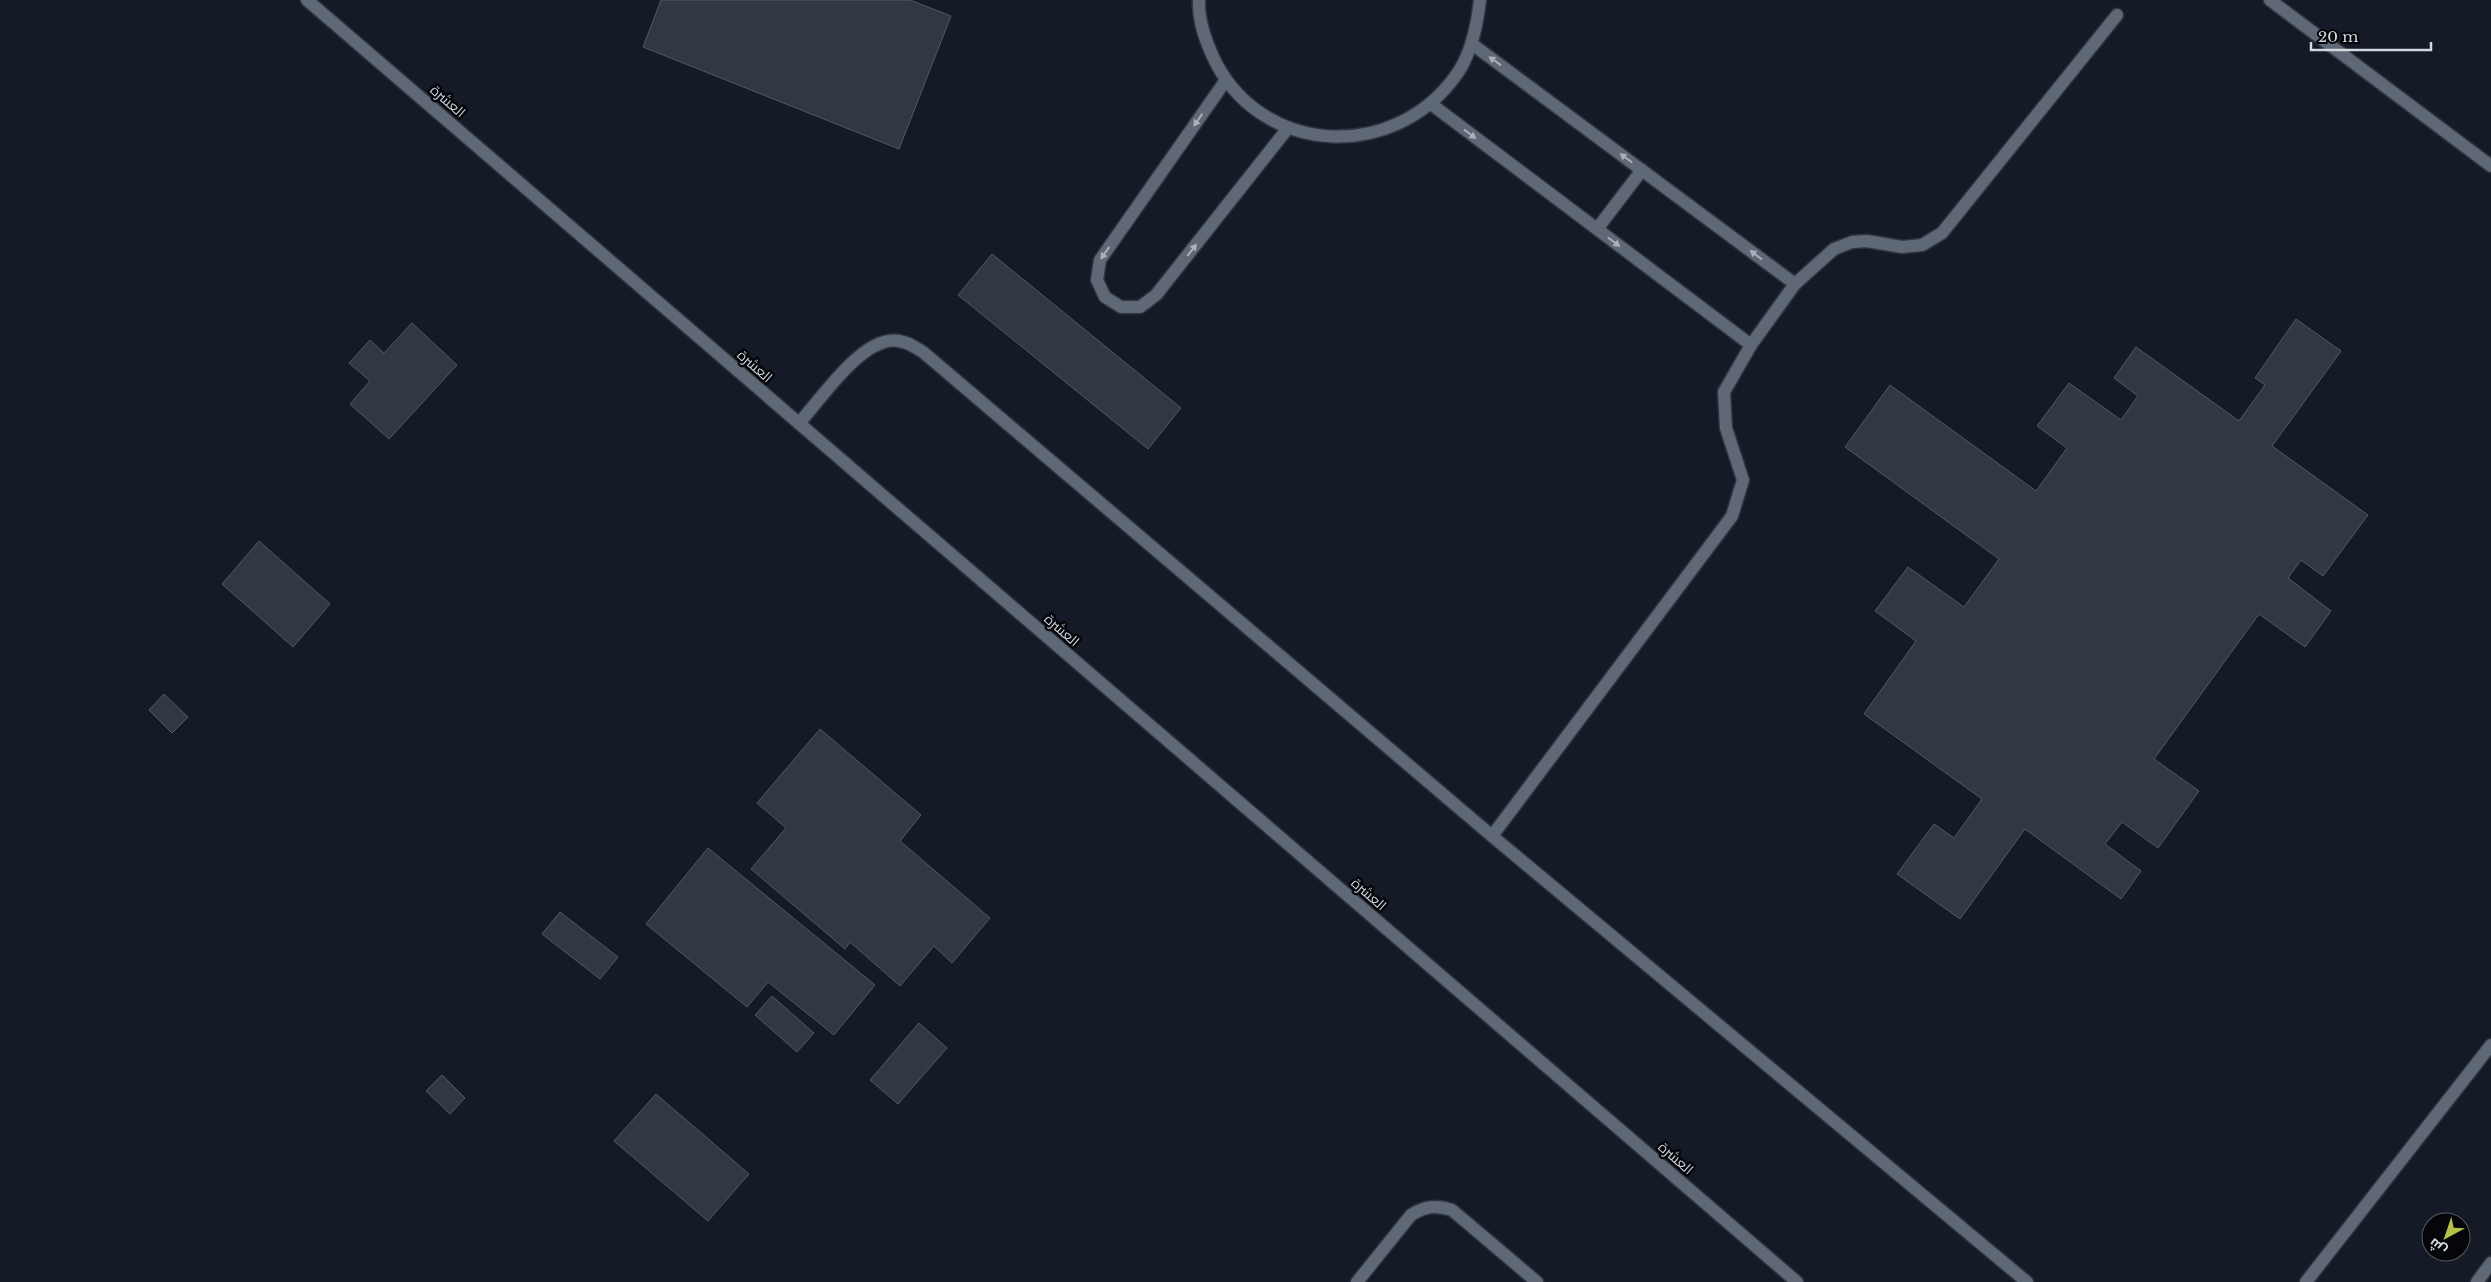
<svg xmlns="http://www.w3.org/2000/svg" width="2491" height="1282" font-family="'Libre Baskerville',Cairo,serif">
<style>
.building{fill:#303844;stroke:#515966}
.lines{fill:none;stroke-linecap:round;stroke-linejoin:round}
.service-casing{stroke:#30343d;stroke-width:15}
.minor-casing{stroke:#30343d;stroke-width:15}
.service{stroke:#5f6876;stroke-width:12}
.minor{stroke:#5f6876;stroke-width:12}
.oneway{fill:#aab1bb}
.labels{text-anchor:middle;stroke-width:5;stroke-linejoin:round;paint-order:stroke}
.street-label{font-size:14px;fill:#d3d8e0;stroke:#04060a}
</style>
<rect width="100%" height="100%" fill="#141b26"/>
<g class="building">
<polygon points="661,0 910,0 951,16 899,149 643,47"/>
<polygon points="992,254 1181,408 1148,449 958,295"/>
<polygon points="2296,319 2341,351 2272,446 2368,515 2323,576 2301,560 2288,578 2331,611 2305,647 2259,614 2154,759 2199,791 2158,848 2122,822 2105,844 2141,871 2121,899 2025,829 1960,919 1897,874 1934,824 1954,838 1982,799 1864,714 1916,641 1875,611 1908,567 1964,607 1999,559 1845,447 1890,385 2036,491 2067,448 2037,426 2069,383 2121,420 2138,396 2114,378 2136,347 2239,421 2265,385 2255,378"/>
<polygon points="412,323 457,365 389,439 350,404 370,381 349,363 370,340 384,353"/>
<polygon points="259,541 330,604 293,647 222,584"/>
<polygon points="164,694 188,717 172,733 149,710"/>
<polygon points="820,729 921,815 900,841 990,918 952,963 934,946 900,986 850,942 845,949 751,869 786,828 757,803"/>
<polygon points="708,848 875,985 834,1035 768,982 747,1007 646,924"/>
<polygon points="560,912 618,957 600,979 542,934"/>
<polygon points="772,996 814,1033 797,1052 755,1015"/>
<polygon points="919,1023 947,1048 898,1104 870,1080"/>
<polygon points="442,1075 465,1098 450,1114 426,1091"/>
<polygon points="656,1094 749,1174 708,1221 614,1141"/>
</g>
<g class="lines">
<g class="service-casing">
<g id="service">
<path d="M1199 0C1198 23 1207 45 1217 65 1267 156 1393 160 1454 78 1471 57 1477 26 1480 0"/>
<polyline points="2270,0 2491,166"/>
<polyline points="1472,44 1795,284"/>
<polyline points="1226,80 1100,260 1097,280 1105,297 1121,307 1140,307 1156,295 1288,128"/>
<polyline points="1431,104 1751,345"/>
<polyline points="1597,229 1642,170"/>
<path d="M799 423C821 399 853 351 884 342 899 337 912 345 923 352L1492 836 2027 1282"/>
<polyline points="1492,836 1732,516 1743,480 1726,428 1724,392 1751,345 1795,284 1834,249 1852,242 1867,241 1902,247 1922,245 1942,233 2117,15"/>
<path d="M1357 1282 1411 1215C1425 1206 1436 1205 1452 1210L1537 1282"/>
<polyline points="2306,1282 2491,1045"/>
</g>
</g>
<g class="minor-casing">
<g id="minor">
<polyline points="307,0 1797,1282"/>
<polyline points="2477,1282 2491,1263"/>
</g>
</g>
<use href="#service" class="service"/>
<use href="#minor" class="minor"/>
</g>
<defs><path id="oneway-solid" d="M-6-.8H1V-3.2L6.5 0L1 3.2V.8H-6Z" transform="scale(1.25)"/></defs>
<g class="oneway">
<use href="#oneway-solid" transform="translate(1495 61) rotate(-144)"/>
<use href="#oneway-solid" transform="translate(1198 120) rotate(125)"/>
<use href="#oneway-solid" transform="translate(1470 134) rotate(37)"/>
<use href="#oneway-solid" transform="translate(1626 158) rotate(-144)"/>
<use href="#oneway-solid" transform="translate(1614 242) rotate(37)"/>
<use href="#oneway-solid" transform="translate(1192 250) rotate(-52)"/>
<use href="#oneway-solid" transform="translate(1105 253) rotate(125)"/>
<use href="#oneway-solid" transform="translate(1756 255) rotate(-143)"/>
</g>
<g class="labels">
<g class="street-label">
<text transform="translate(448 101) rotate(41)" y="5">العشرة</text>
<text transform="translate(755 366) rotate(41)" y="5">العشرة</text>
<text transform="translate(1062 630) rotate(41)" y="5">العشرة</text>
<text transform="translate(1369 894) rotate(41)" y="5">العشرة</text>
<text transform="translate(1676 1158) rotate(41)" y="5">العشرة</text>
</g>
</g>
<g transform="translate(2446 1237) rotate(220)"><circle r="24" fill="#04060a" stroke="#575a60"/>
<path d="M0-4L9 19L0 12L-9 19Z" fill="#b6c148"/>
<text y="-8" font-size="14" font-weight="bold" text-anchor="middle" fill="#d3d8e0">ش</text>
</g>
<path d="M2311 42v8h120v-8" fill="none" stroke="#d3d8e0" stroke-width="2.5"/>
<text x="2318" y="42" font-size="15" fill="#d3d8e0" stroke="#04060a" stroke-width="4" paint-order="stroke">20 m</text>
</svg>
